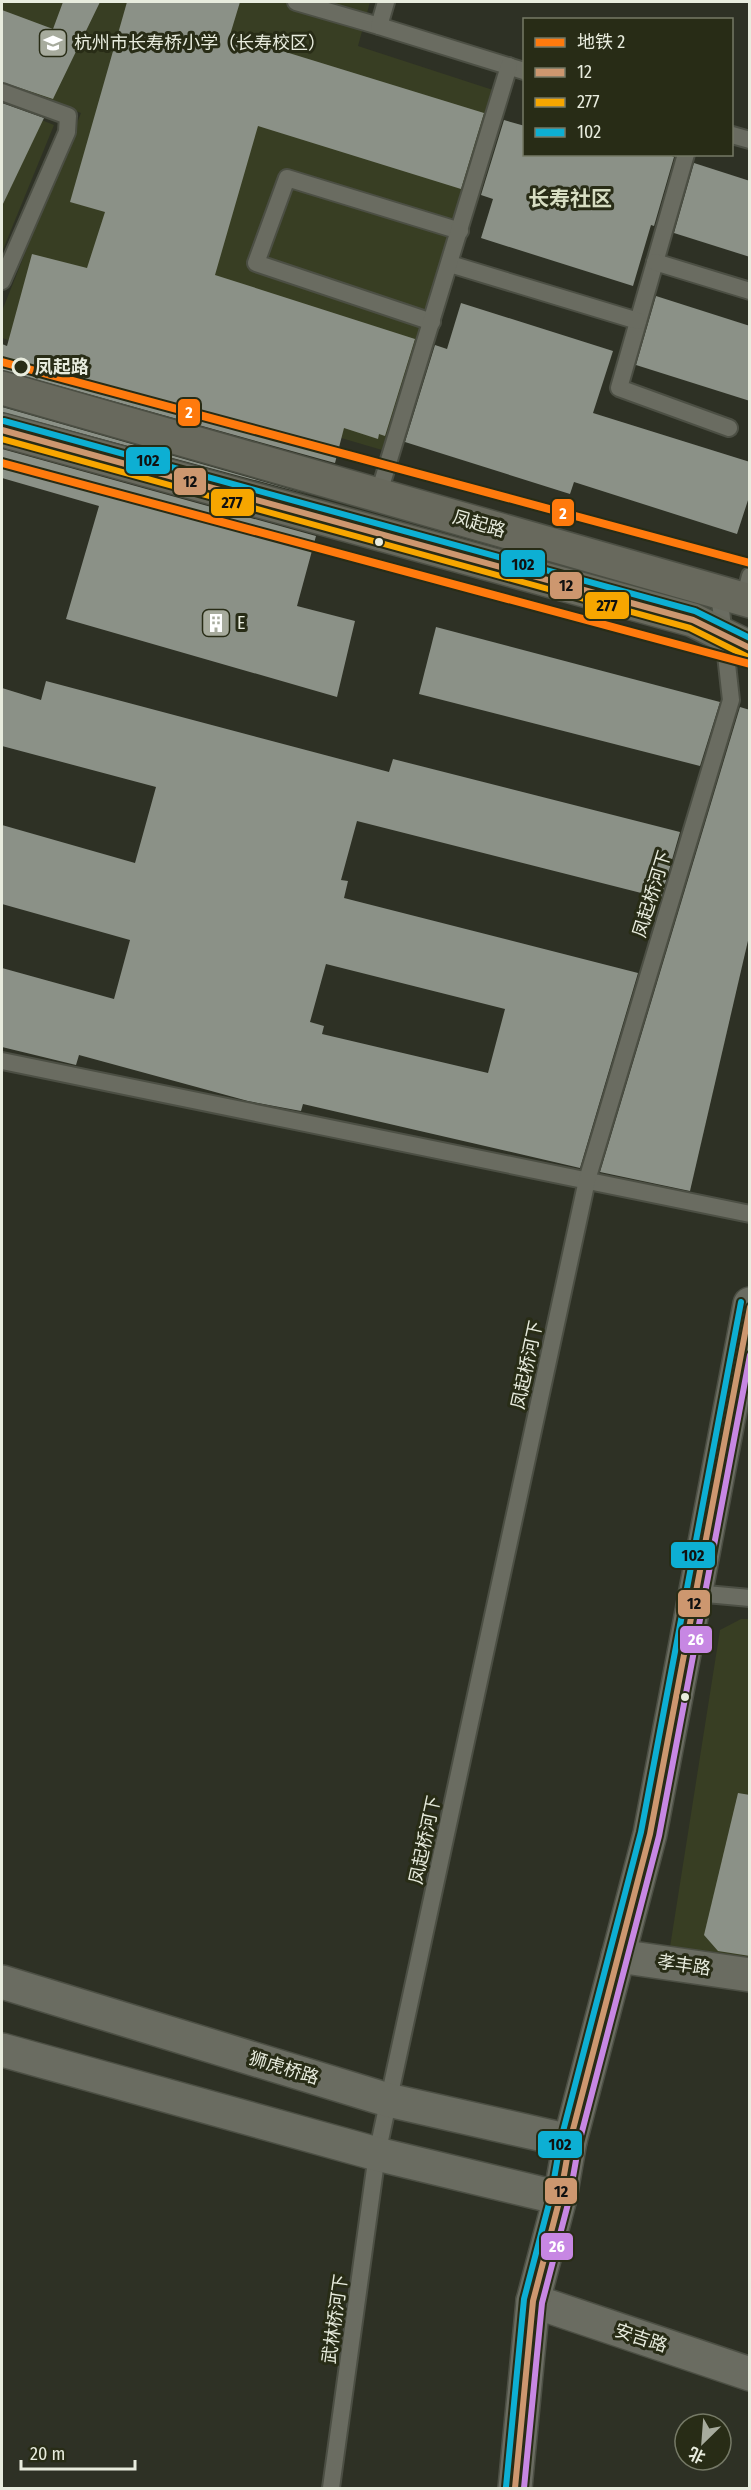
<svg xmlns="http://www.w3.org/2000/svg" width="751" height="2490" font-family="'Fira Sans Condensed','Noto Sans SC',sans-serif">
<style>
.built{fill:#383e23}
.building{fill:#8b9187;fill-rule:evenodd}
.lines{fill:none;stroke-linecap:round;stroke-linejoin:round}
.service-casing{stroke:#4c4f44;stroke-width:20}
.minor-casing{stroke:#4c4f44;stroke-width:36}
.tertiary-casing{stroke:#4c4f44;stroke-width:36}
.secondary-casing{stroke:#4c4f44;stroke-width:36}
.service{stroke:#6a6c61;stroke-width:16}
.minor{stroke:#6a6c61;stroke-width:33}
.tertiary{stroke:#6a6c61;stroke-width:33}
.secondary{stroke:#68695d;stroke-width:33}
.bus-1-casing{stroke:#282c16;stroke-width:10}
.bus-2-casing{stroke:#282c16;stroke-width:10}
.bus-3-casing{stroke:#282c16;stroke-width:10}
.bus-4-casing{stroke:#282c16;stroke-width:10}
.bus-1{stroke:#cd976f;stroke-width:6}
.bus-2{stroke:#f7a600;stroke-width:6}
.bus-3{stroke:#0dafd3;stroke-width:6}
.bus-4{stroke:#c787e3;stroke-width:6}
.metro-1-casing{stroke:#282c16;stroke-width:12}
.metro-1{stroke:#ff7a0d;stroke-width:8}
.stop-dot{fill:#282c16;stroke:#e8ecde;stroke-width:3}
.bus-dot{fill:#e8ecde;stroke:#282c16;stroke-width:2}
.labels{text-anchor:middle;stroke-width:6;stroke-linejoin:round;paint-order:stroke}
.poi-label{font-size:18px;fill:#e8ecde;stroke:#282c16;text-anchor:start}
.stop-label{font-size:18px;font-weight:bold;fill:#e8ecde;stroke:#282c16;text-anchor:start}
.street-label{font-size:18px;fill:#e8ecde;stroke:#282c16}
.quarter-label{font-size:21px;font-weight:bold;fill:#d7dec2;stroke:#282c16}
.line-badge{stroke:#282c16;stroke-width:2}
.badge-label{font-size:16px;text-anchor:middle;font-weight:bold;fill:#fff}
.pale-badge-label{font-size:16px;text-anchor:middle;font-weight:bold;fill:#111}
</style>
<rect width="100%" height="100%" fill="#2e3125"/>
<g class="built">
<polygon points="2,2 370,2 358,46 493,90 382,450 2,338 2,311 81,113 2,85"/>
<polygon points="2,104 54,125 2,252"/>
<polygon points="741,1619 749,1619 749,1958 670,1947 720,1630"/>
</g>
<g class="building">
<polygon points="63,2 100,2 53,99 2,82 2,10 53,29"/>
<polygon points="127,2 240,2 230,35 484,113 461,189 258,126 215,275 415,339 385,436 379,434 378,439 344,428 335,463 2,370 2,344 7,346 32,254 87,268 105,212 70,202"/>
<polygon points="2,103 44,118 2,206"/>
<polygon points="504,120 525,126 525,154 667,154 674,157 654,226 651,225 633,286 481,238 493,199 481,195"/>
<polygon points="694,163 750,181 750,257 674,233"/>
<polygon points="656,296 750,326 750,401 636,365"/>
<polygon points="461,303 613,351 593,413 750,462 750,494 737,534 574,482 570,494 405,442 435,345 447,349"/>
<polygon points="2,407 314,496 2,412"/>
<polygon points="2,449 316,536 297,606 355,621 337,697 66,619 99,506 2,478"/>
<polygon points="436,627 720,702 700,766 419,694"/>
<path d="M46 681 389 772 393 759 680 832 661 898 357 821 341 880 348 881 344 898 638 973 580 1168 303 1104 301 1111 248 1101 79 1055 76 1065 2 1047V968L114 999 130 940 2 904V825L135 863 156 787 2 746V688L41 700ZM326 964 505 1009 488 1073 322 1034 324 1026 310 1022Z"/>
<polygon points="740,707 750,710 750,932 690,1191 600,1172"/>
<polygon points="738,1793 750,1795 750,1956 718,1951 704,1935"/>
</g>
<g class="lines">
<g class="service-casing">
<g id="service">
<polyline points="296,2 379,26"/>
<polyline points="386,2 379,26 524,71"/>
<polyline points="2,92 68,116 67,132 2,281"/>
<polyline points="732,135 750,140"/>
<polyline points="686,154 619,388 729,428"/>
<polyline points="655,262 750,291"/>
<polyline points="450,264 638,321"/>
<polyline points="432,322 256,263 287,178 460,231"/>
<polyline points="378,496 509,66"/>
<polyline points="744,599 750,576"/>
<polyline points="2,1061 750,1214"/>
<polyline points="695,1593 750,1598"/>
<polyline points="331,2488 377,2154 587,1180 731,700 719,592"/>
</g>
</g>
<g class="minor-casing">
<g id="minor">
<polyline points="618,1956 750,1975"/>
<polyline points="2,1982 388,2100 570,2141"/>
<polyline points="2,2050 377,2154 560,2198"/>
<polyline points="533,2301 750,2374"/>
</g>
</g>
<g class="tertiary-casing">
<polyline id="tertiary" points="515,2488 533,2301 560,2198 570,2141 650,1834 750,1304"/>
</g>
<g class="secondary-casing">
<g id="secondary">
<polyline points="2,388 750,601"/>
<polyline points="2,430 693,620 750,648"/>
</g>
</g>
<use href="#service" class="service"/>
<use href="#minor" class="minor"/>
<use href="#tertiary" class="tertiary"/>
<use href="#secondary" class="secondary"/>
<g class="bus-1-casing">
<g id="bus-1">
<polyline points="2,430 693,620 750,648"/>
<polyline points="515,2488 533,2301 560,2198 570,2141 650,1834 750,1307"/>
</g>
</g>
<g class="bus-2-casing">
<polyline id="bus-2" points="2,439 690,628 746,656"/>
</g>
<g class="bus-3-casing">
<g id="bus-3">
<polyline points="4,421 695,611 750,638"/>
<polyline points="506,2487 524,2299 551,2196 561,2139 641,1832 741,1302"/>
</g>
</g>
<g class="bus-4-casing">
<polyline id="bus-4" points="524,2488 542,2303 569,2200 579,2143 659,1836 750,1355"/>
</g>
<use href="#bus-1" class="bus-1"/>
<use href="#bus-2" class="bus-2"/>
<use href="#bus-3" class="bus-3"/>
<use href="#bus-4" class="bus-4"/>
<g class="metro-1-casing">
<g id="metro-1">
<polyline points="2,362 750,563"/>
<polyline points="2,463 750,664"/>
</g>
</g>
<use href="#metro-1" class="metro-1"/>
</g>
<defs>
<g id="school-square" transform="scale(1.5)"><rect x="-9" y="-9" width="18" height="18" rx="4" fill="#a7ab9d" stroke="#282c16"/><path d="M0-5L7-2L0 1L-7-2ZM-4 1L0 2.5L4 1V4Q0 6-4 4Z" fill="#fff"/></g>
<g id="building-square" transform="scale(1.5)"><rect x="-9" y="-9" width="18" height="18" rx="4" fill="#a7ab9d" stroke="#282c16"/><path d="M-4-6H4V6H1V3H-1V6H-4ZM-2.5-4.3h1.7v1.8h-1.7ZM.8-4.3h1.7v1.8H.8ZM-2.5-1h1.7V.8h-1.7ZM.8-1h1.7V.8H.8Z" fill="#fff"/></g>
</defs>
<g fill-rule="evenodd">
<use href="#school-square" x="53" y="43"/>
<use href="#building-square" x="216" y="623"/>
</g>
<circle class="stop-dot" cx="21" cy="367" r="8"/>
<g class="bus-dot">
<circle cx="379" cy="542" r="5"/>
<circle cx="685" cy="1697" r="5"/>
</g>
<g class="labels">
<g class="poi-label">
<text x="74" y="49">杭州市长寿桥小学（长寿校区）</text>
<text x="237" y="629">E</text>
</g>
<g class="stop-label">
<text x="35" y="373">凤起路</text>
</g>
<g class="street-label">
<text transform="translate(479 524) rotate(16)" y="6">凤起路</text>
<text transform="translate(652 894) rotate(-73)" y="6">凤起桥河下</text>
<text transform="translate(527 1365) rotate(-78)" y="6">凤起桥河下</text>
<text transform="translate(425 1840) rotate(-78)" y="6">凤起桥河下</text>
<text transform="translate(684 1965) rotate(8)" y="6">孝丰路</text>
<text transform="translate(284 2068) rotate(17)" y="6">狮虎桥路</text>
<text transform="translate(335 2319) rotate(-82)" y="6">武林桥河下</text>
<text transform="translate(641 2338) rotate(18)" y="6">安吉路</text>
</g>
<g class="quarter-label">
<text x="570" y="206">长寿社区</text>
</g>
</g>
<g class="line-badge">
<rect x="177" y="398" width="24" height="29" rx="6" fill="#ff7a0d"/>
<rect x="125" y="446" width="46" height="29" rx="6" fill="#0dafd3"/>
<rect x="173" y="467" width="34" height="29" rx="6" fill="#cd976f"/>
<rect x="210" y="488" width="45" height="29" rx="6" fill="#f7a600"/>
<rect x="551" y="498" width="24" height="29" rx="6" fill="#ff7a0d"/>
<rect x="500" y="549" width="46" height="29" rx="6" fill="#0dafd3"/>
<rect x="549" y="571" width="34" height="29" rx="6" fill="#cd976f"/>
<rect x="584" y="591" width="46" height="29" rx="6" fill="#f7a600"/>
<rect x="670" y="1541" width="46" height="28" rx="6" fill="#0dafd3"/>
<rect x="677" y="1589" width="34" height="29" rx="6" fill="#cd976f"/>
<rect x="679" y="1625" width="34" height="29" rx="6" fill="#c787e3"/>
<rect x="537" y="2130" width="46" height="29" rx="6" fill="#0dafd3"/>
<rect x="544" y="2177" width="34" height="28" rx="6" fill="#cd976f"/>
<rect x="540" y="2232" width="34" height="29" rx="6" fill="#c787e3"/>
</g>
<g class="badge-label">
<text x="189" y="418">2</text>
<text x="563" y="519">2</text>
<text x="696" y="1645">26</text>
<text x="557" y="2252">26</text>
</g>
<g class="pale-badge-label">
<text x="148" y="466">102</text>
<text x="190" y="487">12</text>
<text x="232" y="508">277</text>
<text x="523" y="570">102</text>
<text x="566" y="591">12</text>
<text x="607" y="611">277</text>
<text x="693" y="1561">102</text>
<text x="694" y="1609">12</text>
<text x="560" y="2150">102</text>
<text x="561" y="2197">12</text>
</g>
<rect width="751" height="2490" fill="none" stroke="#e8ecde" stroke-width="6"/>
<rect x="523" y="18" width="210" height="138" fill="#282c16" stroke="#757966" stroke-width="1.5"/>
<rect x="535" y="38" width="30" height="9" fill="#ff7a0d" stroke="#757966" stroke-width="1.5"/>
<text x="577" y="48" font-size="18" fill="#e8ecde">地铁 2</text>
<rect x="535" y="68" width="30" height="9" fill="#cd976f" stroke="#757966" stroke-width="1.5"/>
<text x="577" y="78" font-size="18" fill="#e8ecde">12</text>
<rect x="535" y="98" width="30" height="9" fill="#f7a600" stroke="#757966" stroke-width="1.5"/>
<text x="577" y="108" font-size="18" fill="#e8ecde">277</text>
<rect x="535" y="128" width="30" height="9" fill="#0dafd3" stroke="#757966" stroke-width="1.5"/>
<text x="577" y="138" font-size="18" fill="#e8ecde">102</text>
<g transform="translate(703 2442) rotate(205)"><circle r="28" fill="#282c16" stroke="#757966" stroke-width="1.5"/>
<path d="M0-4.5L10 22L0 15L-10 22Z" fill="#a7ab9d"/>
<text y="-9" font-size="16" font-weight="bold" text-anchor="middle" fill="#e8ecde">北</text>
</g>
<path d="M21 2460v9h114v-9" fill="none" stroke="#e8ecde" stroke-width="3"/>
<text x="30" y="2460" font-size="18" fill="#e8ecde" stroke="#282c16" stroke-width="4.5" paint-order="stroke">20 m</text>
</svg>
